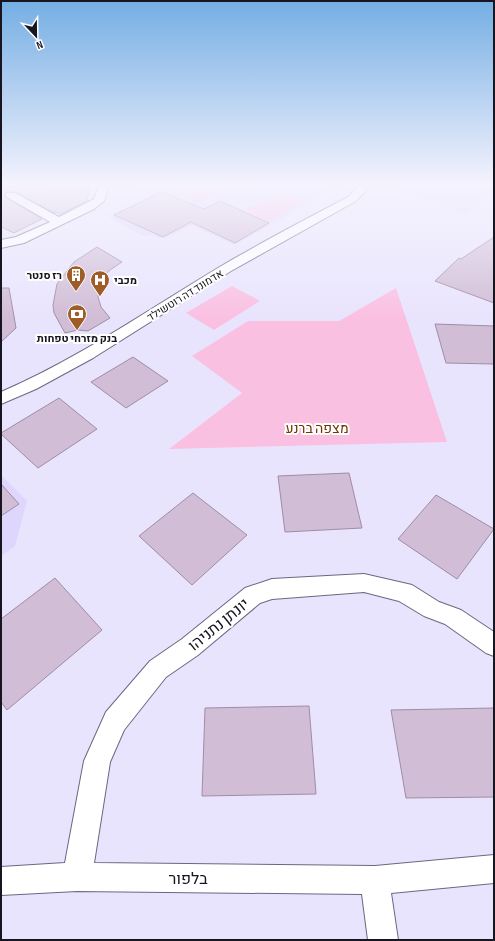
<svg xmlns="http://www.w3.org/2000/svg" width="495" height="941" font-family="'Sofia Sans Condensed',Heebo,sans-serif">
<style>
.built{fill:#ded6fc}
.green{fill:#fac0e2}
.building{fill:#d1bdd6;stroke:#9f8ca5}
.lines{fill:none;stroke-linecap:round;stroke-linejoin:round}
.street-casing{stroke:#6c6781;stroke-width:2}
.street{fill:#fff;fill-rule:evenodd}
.labels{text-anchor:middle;stroke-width:4;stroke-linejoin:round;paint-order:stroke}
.far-poi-label{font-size:11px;font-weight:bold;fill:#17151f;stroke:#fff;text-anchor:end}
.far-street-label{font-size:11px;fill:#17151f;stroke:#fff}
.neighbourhood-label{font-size:14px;fill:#6e3500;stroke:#fff}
.near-street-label{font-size:16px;fill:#17151f;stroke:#fff}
</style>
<rect width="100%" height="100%" fill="#e9e4fd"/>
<g class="built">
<polygon points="135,186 332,186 312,202 234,245 191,225 169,237 159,238 153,235 143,236 107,216 151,196 135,188"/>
<polygon points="419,186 494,186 494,192 465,214 392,187"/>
<polygon points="1,475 27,501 15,546 1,556"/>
</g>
<g class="green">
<polygon points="195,186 230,186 232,187 197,204 176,195"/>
<polygon points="282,191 305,201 267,221 244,210"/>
<polygon points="232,286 260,301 214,330 186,313"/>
<polygon points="396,288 447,442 169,449 242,393 192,356 248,321 339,321"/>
</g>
<g class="building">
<polygon points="1,186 53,186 51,190 89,188 87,201 60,214 56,212 54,213 16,192 7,192 5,194 6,198 42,219 14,233 1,227"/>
<polygon points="162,192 204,209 220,201 269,223 235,243 191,222 163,237 114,215"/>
<polygon points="494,237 494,303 435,281 459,258 461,259"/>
<polygon points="97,247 122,262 110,270 105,275 102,279 99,290 98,297 101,307 110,318 88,331 78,330 65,333 54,313 53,305 57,284 74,262"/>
<polygon points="1,288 9,288 16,328 1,342"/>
<polygon points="435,324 494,326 494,364 446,363"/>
<polygon points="133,357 168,381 126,408 91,382"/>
<polygon points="59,398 97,429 38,468 1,434 1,433"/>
<polygon points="349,473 362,528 285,532 278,476"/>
<polygon points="1,484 19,504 1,516"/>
<polygon points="193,493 247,535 192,585 139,536"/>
<polygon points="436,495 494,529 457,579 398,539"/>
<polygon points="55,578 102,630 7,710 1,702 1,619"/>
<polygon points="309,706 316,794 202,796 205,708"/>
<polygon points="494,708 494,797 406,798 391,710"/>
</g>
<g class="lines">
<g class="street-casing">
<g id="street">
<polygon points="99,186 109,186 104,201 94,209 24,243 1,248 1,240 16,237 50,222 7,197 6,195 7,193 15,193 59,217 94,199"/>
<path d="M359 186H370L356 201 231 271 93 358 36 389 1 404V392C80 358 149 309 223 265 264 241 306 219 348 197Z"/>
<polygon points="364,574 412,585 439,602 461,610 494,632 494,656 486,653 445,624 424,616 399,601 364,592 272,599 260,603 198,655 166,677 124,730 110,762 94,863 375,866 494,855 494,883 391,893 398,940 368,940 362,894 77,891 1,895 1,867 65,863 84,761 106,712 150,661 182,639 245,588 272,579"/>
</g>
</g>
<use href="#street" class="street"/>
</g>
<linearGradient id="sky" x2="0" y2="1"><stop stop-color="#74aee3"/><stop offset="0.58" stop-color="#f5f3fe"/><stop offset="1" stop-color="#f5f3fe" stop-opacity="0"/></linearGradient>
<rect width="495" height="318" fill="url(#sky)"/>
<defs>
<g id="building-pin" transform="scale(1)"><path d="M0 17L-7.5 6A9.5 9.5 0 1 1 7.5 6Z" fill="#9e5c29" stroke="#fff"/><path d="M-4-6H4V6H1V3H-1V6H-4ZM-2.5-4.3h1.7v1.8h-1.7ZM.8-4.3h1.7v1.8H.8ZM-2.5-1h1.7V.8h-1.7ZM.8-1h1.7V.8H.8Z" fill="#fff"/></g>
<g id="hospital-pin" transform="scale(1)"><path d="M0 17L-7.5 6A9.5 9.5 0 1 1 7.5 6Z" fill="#9e5c29" stroke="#fff"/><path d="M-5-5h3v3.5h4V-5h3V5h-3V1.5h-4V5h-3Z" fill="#fff"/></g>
<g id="bank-pin" transform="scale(1)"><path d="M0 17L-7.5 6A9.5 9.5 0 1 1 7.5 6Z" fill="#9e5c29" stroke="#fff"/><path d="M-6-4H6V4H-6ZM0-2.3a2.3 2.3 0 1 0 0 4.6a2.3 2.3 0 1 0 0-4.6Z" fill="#fff"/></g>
</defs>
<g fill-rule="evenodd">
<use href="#building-pin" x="76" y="275"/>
<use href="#hospital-pin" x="100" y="280"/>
<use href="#bank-pin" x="77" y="314"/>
</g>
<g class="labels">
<g class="far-poi-label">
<text x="62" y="279">רז סנטר</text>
<text x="114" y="284" text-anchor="start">מכבי</text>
<text x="77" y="342" text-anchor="middle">בנק מזרחי טפחות</text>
</g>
<g class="far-street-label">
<text transform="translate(185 295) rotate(-32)" y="4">אדמונד דה רוטשילד</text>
</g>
<g class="neighbourhood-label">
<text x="317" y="433">מצפה ברנע</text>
</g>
<g class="near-street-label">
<text transform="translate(218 624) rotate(-39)" y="6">יונתן נתניהו</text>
<text x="188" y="884">בלפור</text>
</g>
</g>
<rect width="495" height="941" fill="none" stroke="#17151f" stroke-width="4"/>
<g transform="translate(36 36) rotate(158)" stroke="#ffffff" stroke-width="3" paint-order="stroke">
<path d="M0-3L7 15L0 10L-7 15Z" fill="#17151f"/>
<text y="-6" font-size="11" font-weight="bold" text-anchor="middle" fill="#17151f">N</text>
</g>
</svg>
